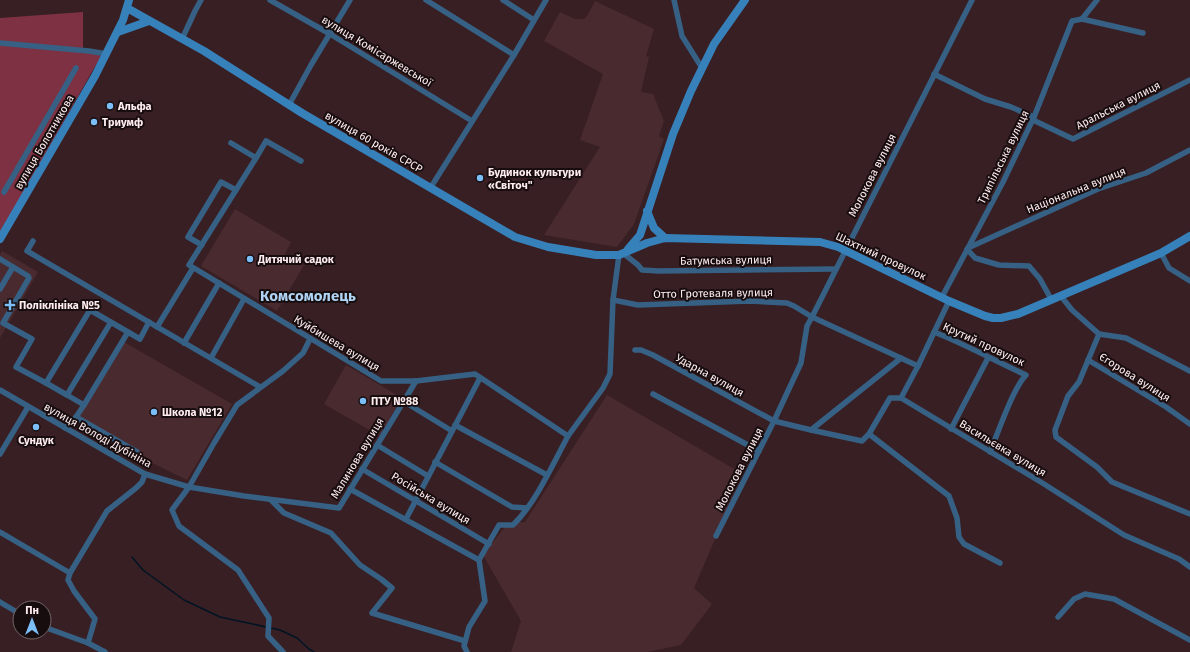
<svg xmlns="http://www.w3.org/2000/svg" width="1190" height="652" font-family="'Fira Sans',sans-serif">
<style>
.built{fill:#492a2f}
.green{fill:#7d3142}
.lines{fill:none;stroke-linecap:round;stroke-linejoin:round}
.stream{stroke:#011424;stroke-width:1.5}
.street{stroke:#366185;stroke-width:5.5}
.secondary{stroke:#3781bb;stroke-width:8}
.poi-dot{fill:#7bbef8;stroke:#180d0e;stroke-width:1.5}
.labels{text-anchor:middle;stroke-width:4;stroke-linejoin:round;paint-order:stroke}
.street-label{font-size:11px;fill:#feecee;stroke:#180d0e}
.poi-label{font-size:11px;font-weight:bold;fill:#feecee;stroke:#180d0e;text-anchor:start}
.district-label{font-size:15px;font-weight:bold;fill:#afd3f4;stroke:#180d0e}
</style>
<rect width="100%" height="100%" fill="#381f23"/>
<g class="built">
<polygon points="595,1 654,29 646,56 649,57 641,92 653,94 664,121 659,136 664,139 634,224 617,247 544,235 600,147 580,140 603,74 544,41 560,12 575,19 584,19 587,16"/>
<polygon points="235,209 291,242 285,254 304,265 277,311 201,266"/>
<polygon points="2,251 38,272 0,338 0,255"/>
<polygon points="124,342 232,404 187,480 150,462 76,420"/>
<polygon points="346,365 402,398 380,436 324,404"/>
<polygon points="607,395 743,474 694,588 712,604 681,645 647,652 511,652 521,621 483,555 508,523 525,522"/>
</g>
<polygon class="green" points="83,12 83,52 94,53 101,56 0,233 0,18"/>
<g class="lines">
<polyline class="stream" points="132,557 143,570 184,600 220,617 280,630 297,638 309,649 314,652"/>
<g class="street">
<polyline points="270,0 330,34 472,121"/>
<polyline points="426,0 514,55"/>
<polyline points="503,0 534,20"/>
<polyline points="674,0 682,36 702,68"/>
<polyline points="1082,19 1097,0"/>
<polyline points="182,39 195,11 201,0"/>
<polyline points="0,43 89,51 107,54"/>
<polyline points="934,74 985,99 1011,107 1034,117"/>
<polyline points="289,105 311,65 350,0"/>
<polyline points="1033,120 1073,139 1190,80"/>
<polyline points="231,143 256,158 266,141 301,161"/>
<polyline points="256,158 189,265 381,381 416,381 475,374 568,436 603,388 610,374 613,300 619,255"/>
<polyline points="431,187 514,55 546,0"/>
<polyline points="4,192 76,68"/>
<polyline points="33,241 27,251 260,387"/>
<polyline points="202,245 188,237 221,182 236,190"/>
<polyline points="968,248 1098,189 1146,173 1190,150"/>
<polyline points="967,249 975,258 999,265 1029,266 1040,279 1051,299"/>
<polyline points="623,253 638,265 642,270 659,271 836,269"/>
<polyline points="1161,253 1169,268 1190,281"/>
<polyline points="0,259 28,276 29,278 3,323 32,339 16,367 46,383"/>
<polyline points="0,289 13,267"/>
<polyline points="1060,295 1072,310 1099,334 1079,382 1068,396 1055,430 1056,437 1097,467 1112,482 1190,514"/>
<polyline points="942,297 1003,182 1034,117 1072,21 1082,19 1143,33"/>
<polyline points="613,300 638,305 750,301 787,303 794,306 812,317 918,366"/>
<polyline points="949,301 918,366 901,398 1044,484 1124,535 1179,559 1190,567"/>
<polyline points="111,322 67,395 46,383 90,310 140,339 149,322"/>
<polyline points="157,327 193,268"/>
<path d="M934 332C965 344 995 361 1026 375 1013 388 998 433 990 452"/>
<polyline points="1099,334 1126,338 1190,371"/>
<polyline points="184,343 219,283"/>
<polyline points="635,350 641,350 653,355 774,421 811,430 901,358"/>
<polyline points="211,358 244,299"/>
<polyline points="1088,360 1166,407 1190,424"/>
<polyline points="0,390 145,474 189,487 244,496 339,508 416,381"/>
<polyline points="653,394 759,451"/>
<polyline points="67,395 84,405 128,332"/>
<polyline points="403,401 452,431"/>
<polyline points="76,417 137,452"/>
<polyline points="455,425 547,475"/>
<polyline points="65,428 76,417 84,405"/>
<polyline points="951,429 988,358"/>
<polyline points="811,430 862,441 869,434 890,398 901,398"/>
<polyline points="869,434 949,496 957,518 959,537 964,544 1000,563"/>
<polyline points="377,445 428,476"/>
<polyline points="0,454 28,407"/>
<polyline points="435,462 512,507 527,508"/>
<polyline points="362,469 489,544"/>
<path d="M350 489 479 560 499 525H513C535 504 553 464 568 436"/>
<polyline points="271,500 284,513 331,533 360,565 381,579 392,588 372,613 465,641"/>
<polyline points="406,519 480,378"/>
<polyline points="0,532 70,573"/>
<polyline points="716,536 774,421 801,363 807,326 812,317 972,0"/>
<polyline points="0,602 20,614"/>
<polyline points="1058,617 1074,599 1085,594 1114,599 1190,640"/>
<polyline points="44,627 88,643 105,652"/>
<polyline points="88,643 95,619 74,591 68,580 70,573 107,511 136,488 142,482 145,474"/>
<polyline points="283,652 268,636 269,618 238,570 179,526 172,510 189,487 214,443 237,405 283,371 303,353 310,339"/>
<polyline points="467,652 464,646 469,627 485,601 479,560"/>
</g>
<g class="secondary">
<polyline points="127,8 204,51 302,113 515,237 548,247 596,255 619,255 647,243 665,238 820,242 838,247 949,301 985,316 993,318 1001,318 1018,314 1161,253 1190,236"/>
<polyline points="118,32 149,21"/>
<polyline points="647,211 654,228 665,238"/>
<polyline points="0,239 95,76 123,20 129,0"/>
<polyline points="628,249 640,235 643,226 673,134 691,91 714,44 745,0"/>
</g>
</g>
<g class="poi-dot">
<circle cx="110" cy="106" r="4"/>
<circle cx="94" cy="122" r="4"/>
<circle cx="480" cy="178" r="4"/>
<circle cx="250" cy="259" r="4"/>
<path d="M8 299h4v4h4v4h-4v4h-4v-4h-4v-4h4z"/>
<circle cx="363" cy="401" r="4"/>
<circle cx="154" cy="412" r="4"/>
<circle cx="36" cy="427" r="4"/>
</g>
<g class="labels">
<g class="street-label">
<text transform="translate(377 51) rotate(31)" y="4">вулиця Комісаржевської</text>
<text transform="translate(1118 105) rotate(-27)" y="4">Аральська вулиця</text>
<text transform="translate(44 142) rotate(-60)" y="4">вулиця Болотникова</text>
<text transform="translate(374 142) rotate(30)" y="4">вулиця 60 років СРСР</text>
<text transform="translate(1003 157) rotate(-64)" y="4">Трипільська вулиця</text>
<text transform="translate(872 175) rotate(-63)" y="4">Молокова вулиця</text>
<text transform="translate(1076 190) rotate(-22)" y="4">Національна вулиця</text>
<text transform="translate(881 256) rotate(25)" y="4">Шахтний провулок</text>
<text transform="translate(726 260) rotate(-1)" y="4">Батумська вулиця</text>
<text transform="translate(713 293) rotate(-1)" y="4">Отто Гротеваля вулиця</text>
<text transform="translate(337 343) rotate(31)" y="4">Куйбишева вулиця</text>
<text transform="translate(984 344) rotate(25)" y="4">Крутий провулок</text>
<text transform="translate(710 375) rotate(29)" y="4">Ударна вулиця</text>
<text transform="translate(1135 377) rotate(32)" y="4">Єгорова вулиця</text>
<text transform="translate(98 435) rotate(29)" y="4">вулиця Володі Дубініна</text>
<text transform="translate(1003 448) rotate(31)" y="4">Васильєвка вулиця</text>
<text transform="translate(357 458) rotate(-59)" y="4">Малинова вулиця</text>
<text transform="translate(739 469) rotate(-63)" y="4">Молокова вулиця</text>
<text transform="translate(431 498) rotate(31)" y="4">Російська вулиця</text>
</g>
<g class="poi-label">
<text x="118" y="110">Альфа</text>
<text x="102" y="126">Триумф</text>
<text x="488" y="176">Будинок культури<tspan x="488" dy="13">«Світоч"</tspan></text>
<text x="258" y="263">Дитячий садок</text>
<text x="19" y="309">Поліклініка №5</text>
<text x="371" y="405">ПТУ №88</text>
<text x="162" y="416">Школа №12</text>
<text x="36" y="444" text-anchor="middle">Сундук</text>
</g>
<g class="district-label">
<text x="308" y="301">Комсомолець</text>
</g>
</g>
<g transform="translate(32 620)"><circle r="19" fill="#180d0e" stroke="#746668"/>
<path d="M0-3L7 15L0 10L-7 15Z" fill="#7bbef8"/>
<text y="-6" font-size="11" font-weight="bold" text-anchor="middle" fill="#feecee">Пн</text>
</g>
</svg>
